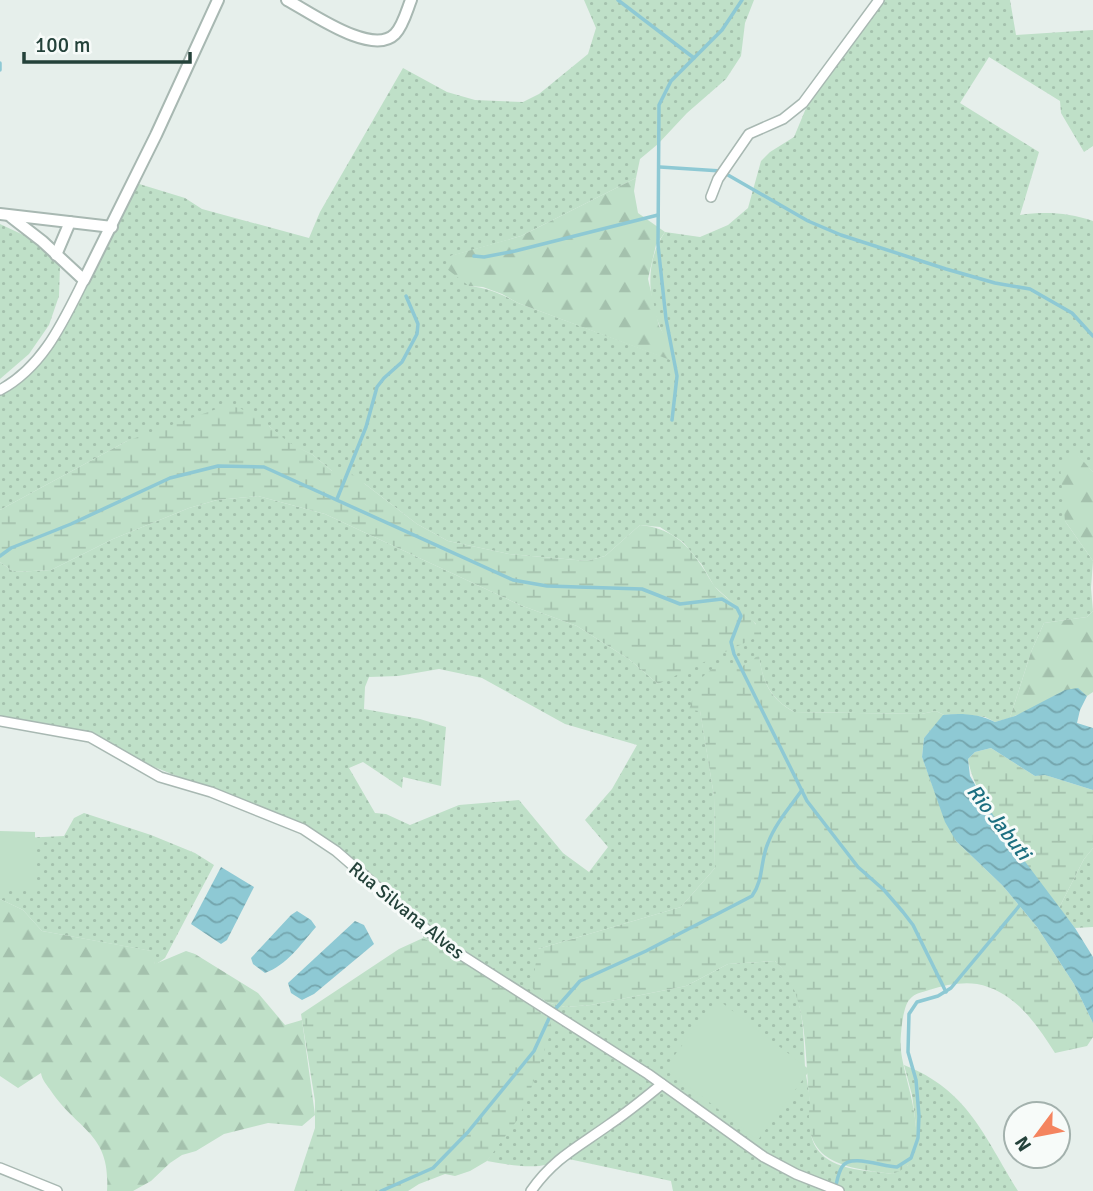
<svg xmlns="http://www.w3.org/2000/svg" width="1093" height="1191" font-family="Signika,sans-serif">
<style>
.grass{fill:url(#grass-dots);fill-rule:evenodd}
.forest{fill:url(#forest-firs)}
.wetland{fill:url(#wetland-marsh)}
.garden{fill:#bfe0c8}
.water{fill:url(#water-waves)}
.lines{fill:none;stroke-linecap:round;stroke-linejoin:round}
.stream{stroke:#8ec9d4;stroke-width:3.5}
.minor-casing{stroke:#a8b8b2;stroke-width:12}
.tertiary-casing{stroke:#a8b8b2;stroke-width:14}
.minor{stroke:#fff;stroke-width:9}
.tertiary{stroke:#fff;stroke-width:10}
.labels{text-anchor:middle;stroke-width:6;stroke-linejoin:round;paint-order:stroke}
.street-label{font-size:19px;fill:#24423a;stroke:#f7fbf9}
.water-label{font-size:21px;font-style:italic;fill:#1c6f80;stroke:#f7fbf9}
</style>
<defs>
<pattern id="grass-dots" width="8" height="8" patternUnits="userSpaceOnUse" patternTransform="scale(1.75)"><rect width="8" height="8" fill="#bfe0c8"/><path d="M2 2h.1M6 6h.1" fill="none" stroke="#a4c1ad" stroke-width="1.8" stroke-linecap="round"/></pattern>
<pattern id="forest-firs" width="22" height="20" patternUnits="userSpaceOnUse" patternTransform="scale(1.75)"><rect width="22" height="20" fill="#bfe0c8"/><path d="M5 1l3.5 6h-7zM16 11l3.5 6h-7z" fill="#a4c1ad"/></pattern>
<pattern id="wetland-marsh" width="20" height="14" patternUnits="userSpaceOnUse" patternTransform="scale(1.75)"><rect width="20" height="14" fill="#bfe0c8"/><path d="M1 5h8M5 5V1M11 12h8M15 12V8" fill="none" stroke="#a4c1ad"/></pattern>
<pattern id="water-waves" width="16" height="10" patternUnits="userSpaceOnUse" patternTransform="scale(1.75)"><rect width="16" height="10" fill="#8ec9d4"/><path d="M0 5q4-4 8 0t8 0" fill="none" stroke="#74a5ad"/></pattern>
</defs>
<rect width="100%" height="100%" fill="#e6efeb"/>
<g class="grass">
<path d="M584 0H754L745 23 741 56 726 79 687 113 658 144 640 159 636 178 521 236 451 256 469 286C488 288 502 294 518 303L680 363C653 325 637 273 665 232L700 237 728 225 748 208 761 161 770 152 794 137 809 101 884 0H1010L1016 35 1093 30V146L1084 152 1061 113 1060 101 989 57 960 103 1039 152 1020 215C1046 211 1069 213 1093 221V472L1076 454 1065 521 1093 561 1091 588 1093 611 1087 617 1044 623 1031 652 1010 718 995 722 985 717 959 714 944 715 936 711 921 714 794 712C770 698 763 683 759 656L741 667H733L690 710H700L714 796 715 868 681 907 538 949 539 997 547 1002 565 1007 591 1005 686 986 728 964 775 961C805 987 803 1031 805 1067 806 1079 810 1092 810 1104 810 1124 807 1144 826 1158 843 1171 873 1171 893 1174L908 1165 916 1126 912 1095 904 1065C968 1090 984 1136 1018 1191H673L671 1181 564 1158C541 1172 512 1165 487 1161L500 1140 549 1018 447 951 423 938V932L337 850 278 817 122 754 84 733 0 722V562L14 572 51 570 113 539 189 508 217 500 258 496 325 514 520 605 577 626 630 660 658 684 756 624 714 586 702 565 683 542 660 527 640 525 605 556 587 561 509 554 448 541 417 524 365 484 332 471 313 455 288 443 269 426 127 441 0 510V395L16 385 43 361 71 316 136 183 185 198 202 209 309 238 320 212 403 68 447 92 475 100 523 102 539 94 588 54 596 28ZM439 669 482 678 565 724 637 745 612 789 585 820 608 847 589 872 563 853 519 800 459 805 410 825 386 814 375 813 349 768 363 762 402 788 403 777 441 786 446 727 420 719 364 709 365 687 369 677 398 676Z"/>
<polygon points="0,224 49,247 60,266 59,296 49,325 29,354 0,379"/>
<polygon points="84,813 151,835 195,853 214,865 165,958 155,965 151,951 42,931 23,910 0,899 0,839 64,836 74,818"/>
<polygon points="1093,848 1093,927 1075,928 1059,908 1084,859"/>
</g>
<g class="forest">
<polygon points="636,178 634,191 638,213 665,232 656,245 648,279 659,326 681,364 518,303 502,294 483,287 469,286 447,269 450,256 521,236"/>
<polygon points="1076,453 1093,472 1093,561 1065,521 1060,466"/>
<polygon points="1093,611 1093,692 1087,696 1078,689 1052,697 1042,704 1010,718 1031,652 1044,623 1087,617"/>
<path d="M0 899 23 910 42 931 152 951 155 964 186 951 195 954 258 993 285 1025 302 1020 315 1115 302 1126 268 1123 224 1134 196 1151 182 1155 170 1163 151 1181 133 1191H107C111 1133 78 1131 51 1091 47 1085 42 1080 41 1073L18 1088 0 1076Z"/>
</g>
<g class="wetland">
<path d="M225 406 240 408 269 426 288 442 313 455 332 471H348L417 524 448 541 509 554 587 561 605 556 640 525C669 528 685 541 701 565 707 573 710 581 716 588 731 604 754 614 761 635L658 684 630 660 577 626 520 605 325 514 258 496 217 500 189 508 113 539 51 570 14 572 0 562V510L127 441Z"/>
<path d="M759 655C763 682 769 698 794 712L921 714 936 711 944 715 924 738 922 757 934 790 956 841 1003 886 1037 927 1074 984 1093 1023V1037L1087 1046 1055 1053C1036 1023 1014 991 977 984 961 982 945 985 929 990 923 992 915 993 910 999 905 1004 903 1017 902 1024 901 1033 900 1042 901 1051 904 1079 930 1141 907 1166 904 1169 897 1172 893 1174 847 1168 801 1164 810 1104 804 1061 810 992 775 961L728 964 686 986 591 1005 565 1007 547 1002 539 997 532 987 538 949 681 907 715 868 714 796 700 711 689 710 699 680 714 667H741Z"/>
<path d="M991 748 1035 776 1045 775 1093 790V848L1084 859 1059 908C1031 870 975 804 968 759L975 752Z"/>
<polygon points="423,938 447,951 549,1018 552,1029 528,1097 518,1119 487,1161 470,1171 455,1176 445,1174 419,1184 408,1191 294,1191 315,1128 315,1101 301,1014 399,949"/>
</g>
<g class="garden">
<polygon points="0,831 35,832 35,889 0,889"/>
<polygon points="717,999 810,1070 758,1140 665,1068"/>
</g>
<g class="water">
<path d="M1078 688 1087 696 1080 710 1077 723 1093 728V790L1045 775 1035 776 991 748 975 752 968 759 970 776 1005 835 1075 928 1093 957V1023L1074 984 1037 927 1003 886 956 841 945 822 922 757 924 738 943 715C961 713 979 714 995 722L1015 716 1065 690Z"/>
<polygon points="221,867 254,887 227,940 221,944 191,924"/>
<path d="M297 911 311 920 316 927C301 944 287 965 265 973L253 964 251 958 291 915Z"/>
<polygon points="355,921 364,925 374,944 314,994 302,1000 291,993 288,983"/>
</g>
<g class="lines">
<g class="stream">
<polyline points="618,0 694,58"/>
<polyline points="0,63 0,70"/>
<polyline points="660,167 721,171 808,221 841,235 946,269 995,283 1030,289 1072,313 1093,336"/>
<polyline points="474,256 484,257 515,251 658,215"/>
<polyline points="672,420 677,376 666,319 658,245 659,105 671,81 722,30 742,0"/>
<polyline points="337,499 366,427 377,387 384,378 402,362 417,334 418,324 406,296"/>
<polyline points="0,556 11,548 71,524 170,478 218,466 264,467 513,580 547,586 642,589 680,604 722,599 737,608 741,616 731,642 734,654 807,801 858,867 884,890 903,912 913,925 946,992"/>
<path d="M835 1189C837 1182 838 1173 842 1167 850 1153 883 1167 897 1167L911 1158 918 1138 919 1116 916 1080 908 1052 909 1014 917 1002 938 996 951 988 1020 905"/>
<path d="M381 1191 433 1168 468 1132 534 1051 551 1014 580 981 646 951 752 896C764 879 760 861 768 843 775 824 790 807 802 790"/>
</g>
<g class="minor-casing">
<g id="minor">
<polyline points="711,197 718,179 749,134 783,119 803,103 879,0"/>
<path d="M0 390C43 367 63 322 84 280"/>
<polyline points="0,721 90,737 160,777 211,792 303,829 336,851 441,942 648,1074 764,1157 796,1174 839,1191"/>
<polyline points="0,1168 57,1191"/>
<path d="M531 1191C554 1158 578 1147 610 1124 628 1112 645 1098 662 1084"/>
</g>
</g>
<g class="tertiary-casing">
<g id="tertiary">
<path d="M287 0C310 12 372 57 395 34 403 26 407 10 411 0"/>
<polyline points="0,214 112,227"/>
<polyline points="11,217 42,241 84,280 156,135 218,0"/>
<polyline points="56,255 70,222"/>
</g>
</g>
<use href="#minor" class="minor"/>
<use href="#tertiary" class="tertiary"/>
</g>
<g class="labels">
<g class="street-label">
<text transform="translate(407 910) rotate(39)" y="7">Rua Silvana Alves</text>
</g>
<g class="water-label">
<text transform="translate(999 822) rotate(52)" y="7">Rio Jabuti</text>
</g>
</g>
<g transform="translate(1037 1135) rotate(238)"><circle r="33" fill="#f7fbf9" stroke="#a3b1ad" stroke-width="2"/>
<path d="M0-5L12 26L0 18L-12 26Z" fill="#f4845f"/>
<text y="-10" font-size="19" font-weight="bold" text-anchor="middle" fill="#24423a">N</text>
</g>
<path d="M24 52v10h166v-10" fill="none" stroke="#24423a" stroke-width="3.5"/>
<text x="35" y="52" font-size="21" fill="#24423a" stroke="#f7fbf9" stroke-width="5" paint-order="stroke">100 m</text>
</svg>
